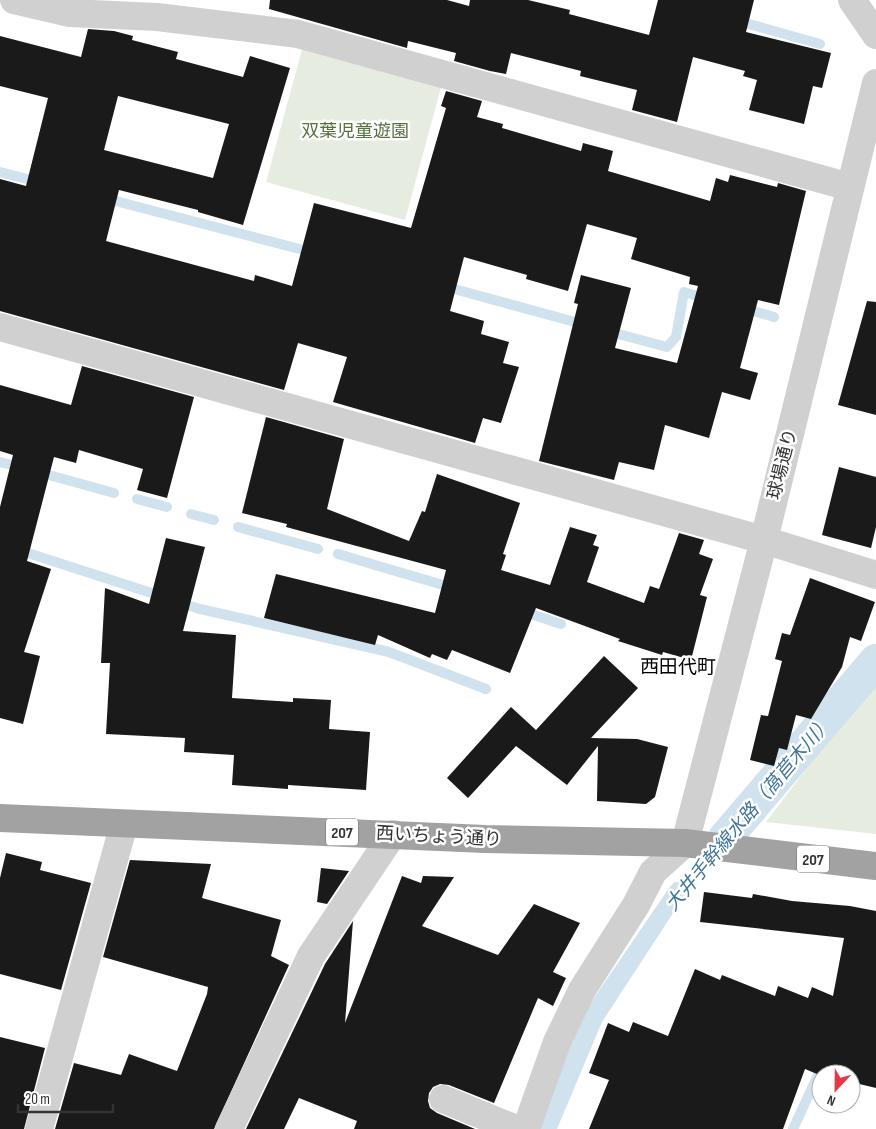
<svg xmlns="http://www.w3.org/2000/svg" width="876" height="1129" font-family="'Sofia Sans Condensed','Noto Sans JP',sans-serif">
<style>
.green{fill:#e6ecdf}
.water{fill:#cfe2ee}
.pier{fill:#fff}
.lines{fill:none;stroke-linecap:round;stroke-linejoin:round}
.stream{stroke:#cfe2ee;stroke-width:10}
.canal{stroke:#cfe2ee;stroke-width:34}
.building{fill:#1a1a1a;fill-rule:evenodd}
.minor{stroke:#d0d0d0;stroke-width:28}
.tertiary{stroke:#d0d0d0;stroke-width:28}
.trunk{stroke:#a2a2a2;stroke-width:28}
.labels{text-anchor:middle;stroke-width:5;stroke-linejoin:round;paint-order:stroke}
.shield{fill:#fff;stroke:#707070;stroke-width:1}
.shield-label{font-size:16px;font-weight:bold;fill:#333}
.park-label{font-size:18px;fill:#56703f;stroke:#fff}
.street-label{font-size:18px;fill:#333;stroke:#fff}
.neighbourhood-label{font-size:19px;fill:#000;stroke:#fff}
.water-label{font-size:19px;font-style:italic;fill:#3f7597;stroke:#fff}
</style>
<rect width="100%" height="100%" fill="#fff"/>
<g class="green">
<polygon points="304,42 443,80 405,220 266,182"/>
<polygon points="876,677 876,834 766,822"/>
</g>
<polygon class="water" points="751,799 765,818 683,898 602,1022 557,1129 536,1129 542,1102 585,1011 669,888"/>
<polygon class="pier" points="746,805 759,826 697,884 674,882"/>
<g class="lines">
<g class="stream">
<polyline points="735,20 820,44"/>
<polyline points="0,172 39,182"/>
<polyline points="104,198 315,253"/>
<polyline points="443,286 586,325"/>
<polyline points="743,308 774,317"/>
<polyline points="607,331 667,347 676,337 684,292 707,299"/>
<polyline points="0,462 24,468"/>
<polyline points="38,472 114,493"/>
<polyline points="137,499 167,507"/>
<polyline points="191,514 214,520"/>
<polyline points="238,527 318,549"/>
<polyline points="0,544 164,597"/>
<polyline points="338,554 453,588"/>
<polyline points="177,602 200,609 389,652 486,689"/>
<polyline points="522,611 561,624"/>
<polyline points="793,1129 824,1062"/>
</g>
<polyline class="canal" points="725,838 876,661"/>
</g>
<g class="building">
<polygon points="270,0 447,0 469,6 470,0 528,0 570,10 569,14 649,35 658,0 754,0 746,32 831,53 822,88 813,86 804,124 749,110 757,80 743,76 745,71 693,57 677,122 632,110 637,90 580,76 581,71 511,53 506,74 490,71 454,61 456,53 408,41 407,48 269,9"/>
<path d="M88 29 114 31 133 36 132 40 178 52 176 59 243 77 250 56 290 68 243 225 198 212V210L119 190 106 241 254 281 255 275 292 286 314 203 411 228 446 108 441 106 446 91 482 101 477 117 503 124 502 128 581 151 583 143 613 151 608 171 710 201 716 178 728 182 730 175 777 187 778 183 806 191 779 305 758 300 740 368 758 373 750 400 722 392 709 438 665 425 654 470 619 462 614 480 539 461 578 304 574 303 581 275 631 288 615 348 677 363 698 286 689 284 690 277 631 259 637 238 587 224 568 291 526 279 527 275 464 257 450 311 484 321 481 334 509 342 503 363 519 367 501 423 483 418 475 443 333 402 347 357 298 343 284 390 0 311V179L26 186 48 98 0 86V36L81 57ZM118 96 229 124 213 178 104 150Z"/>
<polygon points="867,301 876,302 876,415 838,405"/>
<polygon points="82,366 194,397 167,498 137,490 143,469 79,450 76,463 54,457 27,561 51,569 24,652 40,656 23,724 0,718 0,507 13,455 0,451 0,385 71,405"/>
<polygon points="266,417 344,439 327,509 409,541 422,511 425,512 437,474 520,503 503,554 506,555 501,570 550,585 570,527 597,535 593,545 599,547 587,582 644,603 650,586 659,589 679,533 704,540 699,554 713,559 700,595 707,597 691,660 663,652 662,655 618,641 620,639 536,608 510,673 452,650 447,660 432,654 430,658 378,635 375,645 264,618 276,574 435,613 446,570 286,527 287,524 242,513"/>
<polygon points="839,467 876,477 876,527 871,548 822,535"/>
<polygon points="166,538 205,547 183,631 236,635 232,698 293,702 293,698 331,700 329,729 370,732 366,790 288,785 288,789 232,785 234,755 184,752 185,738 106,734 110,663 101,663 105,588 149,604"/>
<polygon points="810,578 875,602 861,641 850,637 842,667 811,719 796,715 787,750 779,748 774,766 750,760 761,715 768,716 782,661 775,659 782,633 790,635"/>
<polygon points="604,656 638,688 591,738 637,739 668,747 655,797 646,804 597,801 598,746 567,785 516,746 468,798 447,778 511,707 536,730"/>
<polygon points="6,853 42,862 40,870 91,883 61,990 0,974 0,878"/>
<polygon points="130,860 211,864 202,898 281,920 271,956 289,965 214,1129 55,1129 74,1063 121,1075 129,1054 177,1071 207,994 208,987 103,957"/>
<polygon points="321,868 349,871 327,904 317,902"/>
<polygon points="402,876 421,883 423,876 454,877 422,926 498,955 534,904 580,923 553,972 566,978 553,1006 538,998 494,1103 449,1085 440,1084 433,1087 429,1093 428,1101 430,1108 437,1113 475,1129 354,1129 357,1121 299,1098 284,1129 246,1129 325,964 353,921 345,1023"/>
<polygon points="704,892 752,898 753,894 792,901 850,906 876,911 876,1088 851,1082 851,1074 817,1074 805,1069 783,1129 589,1129 609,1080 589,1073 608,1023 629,1032 633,1022 668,1036 695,969 720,980 722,975 775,996 778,986 808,998 812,987 833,996 844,938 700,922"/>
<polygon points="0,1037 45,1048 24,1129 0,1129"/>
</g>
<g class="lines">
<g class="minor">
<polyline points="14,0 70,13 157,17 298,34 850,187"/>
<polyline points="0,327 764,540 876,575"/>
<polyline points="443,1099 516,1129"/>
<polyline points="39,1129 124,824"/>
<polyline points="229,1129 311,956 393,834"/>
<polyline points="526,1129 557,1042 582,990 636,905 653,872 685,843"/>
</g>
<g class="tertiary">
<polyline points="852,0 876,35"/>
<polyline points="685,843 764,540 876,83"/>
</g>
<polyline class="trunk" points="0,818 485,839 685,843 876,866"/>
</g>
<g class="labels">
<g class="shield">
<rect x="326" y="818.5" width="32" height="27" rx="4"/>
<rect x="797" y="845.5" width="32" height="27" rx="4"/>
</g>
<g class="shield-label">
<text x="342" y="838">207</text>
<text x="813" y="865">207</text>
</g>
<g class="park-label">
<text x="355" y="137">双葉児童遊園</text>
</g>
<g class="street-label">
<text transform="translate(782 464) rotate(-76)" y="6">球場通り</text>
<text transform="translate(439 836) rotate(3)" y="6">西いちょう通り</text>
</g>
<g class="neighbourhood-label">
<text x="678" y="673">西田代町</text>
</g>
<g class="water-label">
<text transform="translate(748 813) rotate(-50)" y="7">大井手幹線水路（萵苣木川）</text>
</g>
</g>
<g transform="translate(836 1089) rotate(202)"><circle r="24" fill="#ffffff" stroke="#adadad"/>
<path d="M0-4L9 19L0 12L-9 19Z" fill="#e63946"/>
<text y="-8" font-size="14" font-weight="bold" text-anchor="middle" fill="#333333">N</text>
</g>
<path d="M18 1104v8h95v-8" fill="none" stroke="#333333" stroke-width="2.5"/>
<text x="25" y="1104" font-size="15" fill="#333333" stroke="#ffffff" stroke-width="4" paint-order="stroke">20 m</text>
</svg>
